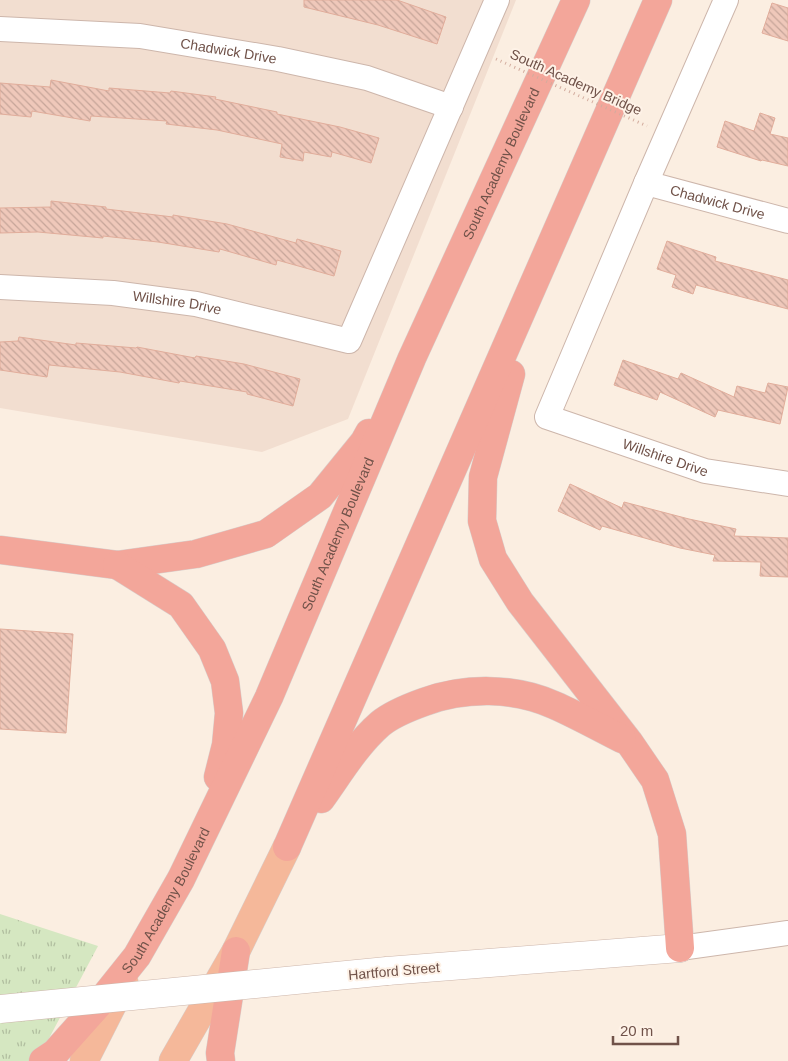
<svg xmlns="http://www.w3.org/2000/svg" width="788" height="1061" font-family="Helvetica,sans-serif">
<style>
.residential{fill:#f2ded0}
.grass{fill:url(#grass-tufts)}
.building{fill:url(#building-back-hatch);stroke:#e1ad9b}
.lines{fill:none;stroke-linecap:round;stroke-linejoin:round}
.minor-casing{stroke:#cdb6ab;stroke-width:26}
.tertiary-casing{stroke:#cdb6ab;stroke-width:29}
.trunk-casing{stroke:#d7cfcc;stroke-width:29}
.motorway-casing{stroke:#d7cfcc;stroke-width:29}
.minor{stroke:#fff;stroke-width:24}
.tertiary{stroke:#fff;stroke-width:28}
.trunk{stroke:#f5b89a;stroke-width:28}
.motorway{stroke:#f3a69a;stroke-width:28}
.tertiary-bridge-casing{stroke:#cdb6ab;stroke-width:29;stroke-linecap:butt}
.path-bridge{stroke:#d3ac9e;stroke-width:3;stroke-dasharray:1 4;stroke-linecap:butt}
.tertiary-bridge{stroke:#fff;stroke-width:28}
.labels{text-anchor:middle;stroke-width:4;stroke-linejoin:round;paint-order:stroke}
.street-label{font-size:14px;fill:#705249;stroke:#fef2e7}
</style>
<defs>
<pattern id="grass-tufts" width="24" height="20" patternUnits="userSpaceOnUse" patternTransform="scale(1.25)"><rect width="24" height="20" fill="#d5e7c1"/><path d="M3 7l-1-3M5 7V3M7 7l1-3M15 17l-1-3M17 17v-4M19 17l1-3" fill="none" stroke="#b1be9f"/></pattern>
<pattern id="building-back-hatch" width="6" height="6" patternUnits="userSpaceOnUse" patternTransform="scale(1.25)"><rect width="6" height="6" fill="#efc8ba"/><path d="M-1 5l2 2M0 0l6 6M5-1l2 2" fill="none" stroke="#c6a599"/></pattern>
</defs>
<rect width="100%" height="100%" fill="#fbeee1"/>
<polygon class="residential" points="0,0 516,0 348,419 262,452 0,408"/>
<polygon class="grass" points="0,914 98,946 37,1061 0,1061"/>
<g class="building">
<polygon points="304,0 397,0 446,17 437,44 378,25 304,7"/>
<polygon points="772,3 788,8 788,41 762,33"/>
<polygon points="51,80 109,91 109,88 170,93 171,91 216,97 215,99 277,112 277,114 340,127 379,138 371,163 332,152 331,157 304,152 303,161 280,157 282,144 217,130 166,124 167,121 91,116 90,121 32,111 31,117 0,114 0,83 50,87"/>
<polygon points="760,113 775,118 770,134 788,138 788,166 762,160 761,161 717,147 725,121 754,131"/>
<polygon points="51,201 106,207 106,209 173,217 173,215 227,224 296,243 297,239 341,251 334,276 277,260 276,265 220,249 219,252 158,242 103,236 103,238 38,232 0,233 0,208 51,207"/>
<polygon points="667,241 716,257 715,261 788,280 788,309 696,285 693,294 672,287 676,275 657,269"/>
<polygon points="19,337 76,345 76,343 136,348 137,347 195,358 196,356 244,364 300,379 293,406 247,394 247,392 180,381 179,383 120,372 49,365 47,377 0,370 0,342 18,341"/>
<polygon points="623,360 678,379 681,373 734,397 737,386 765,393 768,383 788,387 780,424 718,410 715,417 660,392 657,400 614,385"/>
<polygon points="570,484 622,508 624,502 689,519 736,529 734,536 788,538 788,577 760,576 761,562 713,561 715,555 680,548 602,526 600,530 558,511"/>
<polygon points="0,629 73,634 66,733 0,729"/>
</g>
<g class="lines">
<g class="minor-casing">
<g id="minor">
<path id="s1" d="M726 0 646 183 547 417 705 471 788 484"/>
<path id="s2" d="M0 29 140 36 278 59 367 78 451 107"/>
<path id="s3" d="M646 183 788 221"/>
<path id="s4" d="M0 287 113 293 196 304 349 341 497 0"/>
<polyline points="680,948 788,933"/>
</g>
</g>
<g class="tertiary-casing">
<polyline id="tertiary" points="387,971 680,948"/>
</g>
<g class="trunk-casing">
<g id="trunk">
<polyline points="84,1061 124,982"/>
<polyline points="173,1061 236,951 287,847"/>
</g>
</g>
<g class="motorway-casing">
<g id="motorway">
<polyline points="511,374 483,477 482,521 493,559 520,602 629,742 655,780 672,834 680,948"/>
<polyline points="0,550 117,565 196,554 266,534 320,496 364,442 369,433"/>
<polyline points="117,565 181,605 212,649 225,681 229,713 226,745 218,777"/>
<path d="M321 799C339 774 356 745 380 724 392 714 410 707 424 702 465 687 514 687 554 705 577 715 600 728 622 739"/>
<polyline points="287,847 658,0"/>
<path id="s5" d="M43 1061 55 1053 97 1006 137 956 181 879 269 697 412 358 576 0"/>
<polyline points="221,1061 220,1053 236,951"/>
</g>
</g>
<use href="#minor" class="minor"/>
<use href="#tertiary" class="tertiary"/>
<use href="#trunk" class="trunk"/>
<use href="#motorway" class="motorway"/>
<g class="tertiary-bridge-casing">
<polyline id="tertiary-bridge" points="0,1009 387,971"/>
</g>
<polyline class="path-bridge" points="496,59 647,126"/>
<use href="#tertiary-bridge" class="tertiary-bridge"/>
</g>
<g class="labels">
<g class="street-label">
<text dy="5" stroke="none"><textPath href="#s2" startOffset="230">Chadwick Drive</textPath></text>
<text transform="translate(576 82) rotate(24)" y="5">South Academy Bridge</text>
<text dy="5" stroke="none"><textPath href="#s5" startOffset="1014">South Academy Boulevard</textPath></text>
<text dy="5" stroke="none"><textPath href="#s3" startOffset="74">Chadwick Drive</textPath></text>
<text dy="5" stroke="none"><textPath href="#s4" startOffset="178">Willshire Drive</textPath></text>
<text dy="5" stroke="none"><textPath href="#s1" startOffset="579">Willshire Drive</textPath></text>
<text dy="5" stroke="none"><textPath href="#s5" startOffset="609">South Academy Boulevard</textPath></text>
<text dy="5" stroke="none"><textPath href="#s5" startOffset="204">South Academy Boulevard</textPath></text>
<text transform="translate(394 971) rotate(-5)" y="5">Hartford Street</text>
</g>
</g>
<path d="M613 1036v8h65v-8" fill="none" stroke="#705249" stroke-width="2.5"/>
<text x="620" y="1036" font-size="15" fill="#705249" stroke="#fef2e7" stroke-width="4" paint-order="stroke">20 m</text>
</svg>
